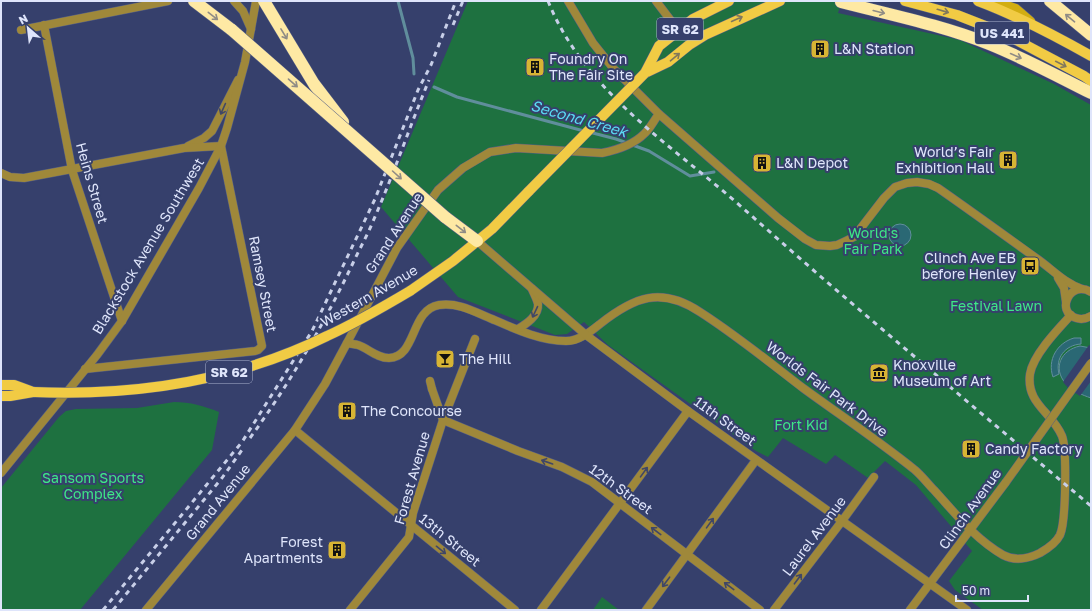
<svg xmlns="http://www.w3.org/2000/svg" width="1092" height="611" font-family="'Golos Text',sans-serif">
<style>
.green{fill:#1e7140}
.water{fill:#2a6874;stroke:#608e9c}
.pier{fill:#36406c}
.lines{fill:none;stroke-linecap:round;stroke-linejoin:round}
.stream{stroke:#608e9c;stroke-width:3}
.minor-casing{stroke:#545e86;stroke-width:9}
.tertiary-casing{stroke:#545e86;stroke-width:9}
.secondary-casing{stroke:#545e86;stroke-width:9}
.primary-casing{stroke:#545e86;stroke-width:11}
.motorway-casing{stroke:#545e86;stroke-width:13}
.minor{stroke:#9f883a;stroke-width:8}
.tertiary{stroke:#9f883a;stroke-width:8}
.secondary{stroke:#d2ad12;stroke-width:8}
.primary{stroke:#f1cb44;stroke-width:10}
.motorway{stroke:#fee9a4;stroke-width:12}
.rail{stroke:#c8cfe8;stroke-width:3;stroke-dasharray:5 5;stroke-linecap:butt}
.tertiary-bridge-casing{stroke:#545e86;stroke-width:9;stroke-linecap:butt}
.primary-bridge-casing{stroke:#545e86;stroke-width:11;stroke-linecap:butt}
.motorway-bridge-casing{stroke:#545e86;stroke-width:13;stroke-linecap:butt}
.tertiary-bridge{stroke:#9f883a;stroke-width:8}
.primary-bridge{stroke:#f1cb44;stroke-width:10}
.motorway-bridge{stroke:#fee9a4;stroke-width:12}
.oneway{stroke:#81785c}
.oneway2{stroke:#908c85}
.oneway3{stroke:#404767}
.labels{text-anchor:middle;stroke-width:4;stroke-linejoin:round;paint-order:stroke}
.shield{fill:#36406c;stroke:#acb4d0;stroke-width:1}
.shield-label{font-size:13px;font-weight:bold;fill:#dfe5fb}
.poi-label{font-size:14px;fill:#dfe5fb;stroke:#36406c;text-anchor:start}
.street-label{font-size:14px;fill:#dfe5fb;stroke:#36406c}
.park-label{font-size:14px;fill:#3ee886;stroke:#36406c}
.water-label{font-size:15px;font-style:italic;fill:#5bdaf3;stroke:#36406c}
</style>
<rect width="100%" height="100%" fill="#36406c"/>
<g class="green">
<polygon points="468,1 842,1 838,13 960,40 1054,84 1091,105 1091,610 983,610 955,590 949,581 972,551 916,485 885,461 868,478 835,455 826,464 783,438 768,457 756,451 608,345 584,322 567,334 555,335 458,297 381,207"/>
<path d="M174 402C190 402 204 406 219 412L212 450 80 610H1V488L59 417 66 411 76 409 137 408Z"/>
<polygon points="602,597 619,610 593,610"/>
</g>
<g class="water">
<circle cx="900" cy="235" r="11"/>
<path d="M1074 338H1081V344C1065 345 1055 358 1059 374L1053 377C1047 360 1057 343 1074 338Z"/>
<path d="M1080 346 1091 348V398C1082 395 1073 391 1066 384 1052 368 1061 350 1080 346Z"/>
</g>
<polygon class="pier" points="1089,345 1091,346 1091,381 1080,396 1069,389 1063,382"/>
<g class="lines">
<g class="stream">
<polyline points="398,1 413,58 414,74"/>
<polyline points="434,87 457,97 584,131"/>
<polyline points="589,132 616,139 649,151 690,176 714,172"/>
</g>
<g class="minor-casing">
<g id="minor">
<path d="M568 1 593 43 613 68 659 114 778 218 805 239 816 245 830 246 837 245 854 237 884 198 895 187 907 183 917 182 929 184 938 188C971 211 1004 235 1036 258 1052 269 1064 283 1082 289"/>
<polyline points="656,1 678,30"/>
<polyline points="44,25 72,170 122,321"/>
<polyline points="21,30 168,1"/>
<path d="M659 114C654 120 650 129 644 134 633 145 617 150 602 153L516 148 490 152 463 168 438 190 397 248 347 343C351 344 355 344 358 345 369 349 377 358 389 358 417 357 410 310 439 305 458 302 475 312 492 319 515 329 541 341 566 341 579 341 590 332 600 324 634 297 661 286 700 312 736 335 769 362 803 388 840 415 879 441 915 470 922 476 928 484 934 490 955 513 975 539 1003 555 1014 561 1028 559 1040 553 1047 549 1056 543 1060 535 1066 522 1067 449 1062 436 1052 412 1026 404 1030 374 1033 355 1058 329 1071 315"/>
<polyline points="188,146 204,138 212,131 238,80"/>
<polyline points="1,173 10,177 24,178 184,148 221,146 262,346 258,350 255,351 85,369"/>
<polyline points="1058,278 1064,288 1066,302"/>
<path d="M1091 292C1070 279 1055 312 1076 318 1082 320 1086 319 1091 316"/>
<path d="M518 329C526 324 539 316 538 304 537 299 534 294 532 289"/>
<polyline points="430,381 432,389"/>
<polyline points="842,521 874,477"/>
</g>
</g>
<g class="tertiary-casing">
<g id="tertiary">
<polyline points="234,1 243,11 251,29"/>
<polyline points="477,241 586,335 688,411 967,610"/>
<polyline points="432,389 443,420 518,451 562,467 592,482 760,610"/>
<polyline points="295,430 515,610"/>
<polyline points="1,473 97,355 122,321 199,188 221,146 227,128 245,62 256,1"/>
<polyline points="146,610 295,430 325,384 347,343"/>
<polyline points="350,610 409,537 413,513 443,420 475,339"/>
<polyline points="541,610 688,411"/>
<polyline points="646,610 756,460"/>
<polyline points="774,610 842,521"/>
<polyline points="910,610 1006,482"/>
</g>
</g>
<g class="secondary-casing">
<polyline id="secondary" points="995,1 1016,8 1031,21"/>
</g>
<g class="primary-casing">
<g id="primary">
<polyline points="905,1 957,15 1003,33 1084,76 1091,81"/>
<path d="M978 1C1018 16 1054 35 1091 56"/>
<polyline points="645,73 668,62 689,45 705,35 780,1"/>
<polyline points="645,73 659,46 693,19 729,1"/>
<polyline points="410,291 453,261 492,229 529,191"/>
<polyline points="1,385 14,385 33,392"/>
<polyline points="1,396 10,396 33,392"/>
</g>
</g>
<g class="motorway-casing">
<g id="motorway">
<polyline points="194,1 232,30"/>
<polyline points="264,1 314,84 343,122"/>
<polyline points="1050,1 1091,35"/>
<path d="M841 2C891 15 941 25 989 44 1024 58 1057 76 1091 93"/>
<polyline points="445,217 477,241"/>
</g>
</g>
<use href="#minor" class="minor"/>
<use href="#tertiary" class="tertiary"/>
<use href="#secondary" class="secondary"/>
<use href="#primary" class="primary"/>
<use href="#motorway" class="motorway"/>
<g class="rail">
<path d="M548 1C582 86 662 139 729 196 769 231 808 266 848 300 929 369 1010 438 1091 506"/>
<polyline points="453,25 463,1"/>
<path d="M250 438C290 383 324 324 353 263 360 248 368 234 374 219 394 173 410 126 429 80"/>
<polyline points="103,610 242,442 312,331 375,199 418,90 431,65 456,1"/>
<polyline points="113,610 222,478 242,450"/>
</g>
<g class="tertiary-bridge-casing">
<polyline id="tertiary-bridge" points="1006,482 1091,363"/>
</g>
<g class="primary-bridge-casing">
<g id="primary-bridge">
<polyline points="529,191 645,73"/>
<path d="M33 392C133 396 236 381 327 336 356 323 383 307 410 291"/>
</g>
</g>
<g class="motorway-bridge-casing">
<polyline id="motorway-bridge" points="232,30 445,217"/>
</g>
<use href="#tertiary-bridge" class="tertiary-bridge"/>
<use href="#primary-bridge" class="primary-bridge"/>
<use href="#motorway-bridge" class="motorway-bridge"/>
</g>
<defs><path id="oneway-shaft" d="M-6 0H5M1.5-3L5.5 0L1.5 3" fill="none" stroke-width="1.6" stroke-linecap="round" stroke-linejoin="round"/></defs>
<g class="oneway">
<use href="#oneway-shaft" transform="translate(943 11) rotate(16)"/>
<use href="#oneway-shaft" transform="translate(737 19) rotate(-24)"/>
<use href="#oneway-shaft" transform="translate(675 57) rotate(-40)"/>
<use href="#oneway-shaft" transform="translate(1061 64) rotate(27)"/>
</g>
<g class="oneway2">
<use href="#oneway-shaft" transform="translate(879 12) rotate(14)"/>
<use href="#oneway-shaft" transform="translate(213 16) rotate(38)"/>
<use href="#oneway-shaft" transform="translate(1070 18) rotate(-140)"/>
<use href="#oneway-shaft" transform="translate(284 34) rotate(59)"/>
<use href="#oneway-shaft" transform="translate(1016 56) rotate(24)"/>
<use href="#oneway-shaft" transform="translate(293 83) rotate(41)"/>
<use href="#oneway-shaft" transform="translate(397 175) rotate(42)"/>
<use href="#oneway-shaft" transform="translate(461 229) rotate(38)"/>
</g>
<g class="oneway3">
<use href="#oneway-shaft" transform="translate(223 109) rotate(114)"/>
<use href="#oneway-shaft" transform="translate(535 312) rotate(115)"/>
<use href="#oneway-shaft" transform="translate(547 462) rotate(-161)"/>
<use href="#oneway-shaft" transform="translate(644 472) rotate(-54)"/>
<use href="#oneway-shaft" transform="translate(710 523) rotate(-54)"/>
<use href="#oneway-shaft" transform="translate(656 531) rotate(-143)"/>
<use href="#oneway-shaft" transform="translate(441 550) rotate(39)"/>
<use href="#oneway-shaft" transform="translate(798 579) rotate(-53)"/>
<use href="#oneway-shaft" transform="translate(666 582) rotate(127)"/>
<use href="#oneway-shaft" transform="translate(729 586) rotate(-143)"/>
</g>
<defs>
<g id="building-square" transform="scale(1)"><rect x="-9" y="-9" width="18" height="18" rx="4" fill="#d7b434" stroke="#36406c"/><path d="M-4-6H4V6H1V3H-1V6H-4ZM-2.5-4.3h1.7v1.8h-1.7ZM.8-4.3h1.7v1.8H.8ZM-2.5-1h1.7V.8h-1.7ZM.8-1h1.7V.8H.8Z" fill="#111"/></g>
<g id="bus-square" transform="scale(1)"><rect x="-9" y="-9" width="18" height="18" rx="4" fill="#d7b434" stroke="#36406c"/><path d="M-5-6H5V4H4V6H2V4H-2V6H-4V4H-5ZM-3.5-4V0h7V-4ZM-3.5 1.2v1.5H-2V1.2ZM2 1.2v1.5H3.5V1.2Z" fill="#111"/></g>
<g id="bar-square" transform="scale(1)"><rect x="-9" y="-9" width="18" height="18" rx="4" fill="#d7b434" stroke="#36406c"/><path d="M-6-5H6L.8 .8V4.5H3.5V6h-7V4.5H-.8V.8Z" fill="#111"/></g>
<g id="museum-square" transform="scale(1)"><rect x="-9" y="-9" width="18" height="18" rx="4" fill="#d7b434" stroke="#36406c"/><path d="M0-6L6-3V-2H-6V-3ZM-5-1h2V3h-2ZM-1-1h2V3h-2ZM3-1h2V3H3ZM-6 4H6V6H-6Z" fill="#111"/></g>
</defs>
<g fill-rule="evenodd">
<use href="#building-square" x="820" y="49"/>
<use href="#building-square" x="535" y="67"/>
<use href="#building-square" x="1008" y="160"/>
<use href="#building-square" x="762" y="163"/>
<use href="#bus-square" x="1030" y="266"/>
<use href="#bar-square" x="445" y="359"/>
<use href="#museum-square" x="879" y="373"/>
<use href="#building-square" x="347" y="411"/>
<use href="#building-square" x="971" y="449"/>
<use href="#building-square" x="337" y="550"/>
</g>
<g class="labels">
<g class="shield">
<rect x="657" y="18" width="46" height="22" rx="3"/>
<rect x="975" y="22" width="54" height="22" rx="3"/>
<rect x="206" y="361" width="46" height="22" rx="3"/>
</g>
<g class="shield-label">
<text x="680" y="34">SR 62</text>
<text x="1002" y="38">US 441</text>
<text x="229" y="377">SR 62</text>
</g>
<g class="poi-label">
<text x="834" y="54">L&amp;N Station</text>
<text x="549" y="64">Foundry On<tspan x="549" dy="16">The Fair Site</tspan></text>
<text x="994" y="157" text-anchor="end">World’s Fair<tspan x="994" dy="16">Exhibition Hall</tspan></text>
<text x="776" y="168">L&amp;N Depot</text>
<text x="1016" y="263" text-anchor="end">Clinch Ave EB<tspan x="1016" dy="16">before Henley</tspan></text>
<text x="459" y="364">The Hill</text>
<text x="893" y="370">Knoxville<tspan x="893" dy="16">Museum of Art</tspan></text>
<text x="361" y="416">The Concourse</text>
<text x="985" y="454">Candy Factory</text>
<text x="323" y="547" text-anchor="end">Forest<tspan x="323" dy="16">Apartments</tspan></text>
</g>
<g class="street-label">
<text transform="translate(92 183) rotate(74)" y="5">Heins Street</text>
<text transform="translate(394 233) rotate(-57)" y="5">Grand Avenue</text>
<text transform="translate(148 246) rotate(-59)" y="5">Blackstock Avenue Southwest</text>
<text transform="translate(263 284) rotate(79)" y="5">Ramsey Street</text>
<text transform="translate(369 296) rotate(-30)" y="5">Western Avenue</text>
<text transform="translate(827 389) rotate(37)" y="5">Worlds Fair Park Drive</text>
<text transform="translate(725 421) rotate(36)" y="5">11th Street</text>
<text transform="translate(412 478) rotate(-74)" y="5">Forest Avenue</text>
<text transform="translate(621 489) rotate(36)" y="5">12th Street</text>
<text transform="translate(218 502) rotate(-51)" y="5">Grand Avenue</text>
<text transform="translate(970 509) rotate(-54)" y="5">Clinch Avenue</text>
<text transform="translate(814 536) rotate(-53)" y="5">Laurel Avenue</text>
<text transform="translate(450 540) rotate(39)" y="5">13th Street</text>
</g>
<g class="park-label">
<text x="873" y="238">World's<tspan x="873" dy="16">Fair Park</tspan></text>
<text x="996" y="311">Festival Lawn</text>
<text x="801" y="430">Fort Kid</text>
<text x="93" y="483">Sansom Sports<tspan x="93" dy="16">Complex</tspan></text>
</g>
<g class="water-label">
<text transform="translate(579 119) rotate(16)" y="5">Second Creek</text>
</g>
</g>
<rect width="1092" height="611" fill="none" stroke="#dfe5fb" stroke-width="4"/>
<g transform="translate(28 28) rotate(332)" stroke="#36406c" stroke-width="3" paint-order="stroke">
<path d="M0-3L7 15L0 10L-7 15Z" fill="#dfe5fb"/>
<text y="-6" font-size="11" font-weight="bold" text-anchor="middle" fill="#dfe5fb">N</text>
</g>
<path d="M956 595v6h72v-6" fill="none" stroke="#dfe5fb" stroke-width="2"/>
<text x="962" y="595" font-size="12" fill="#dfe5fb" stroke="#36406c" stroke-width="3" paint-order="stroke">50 m</text>
</svg>
